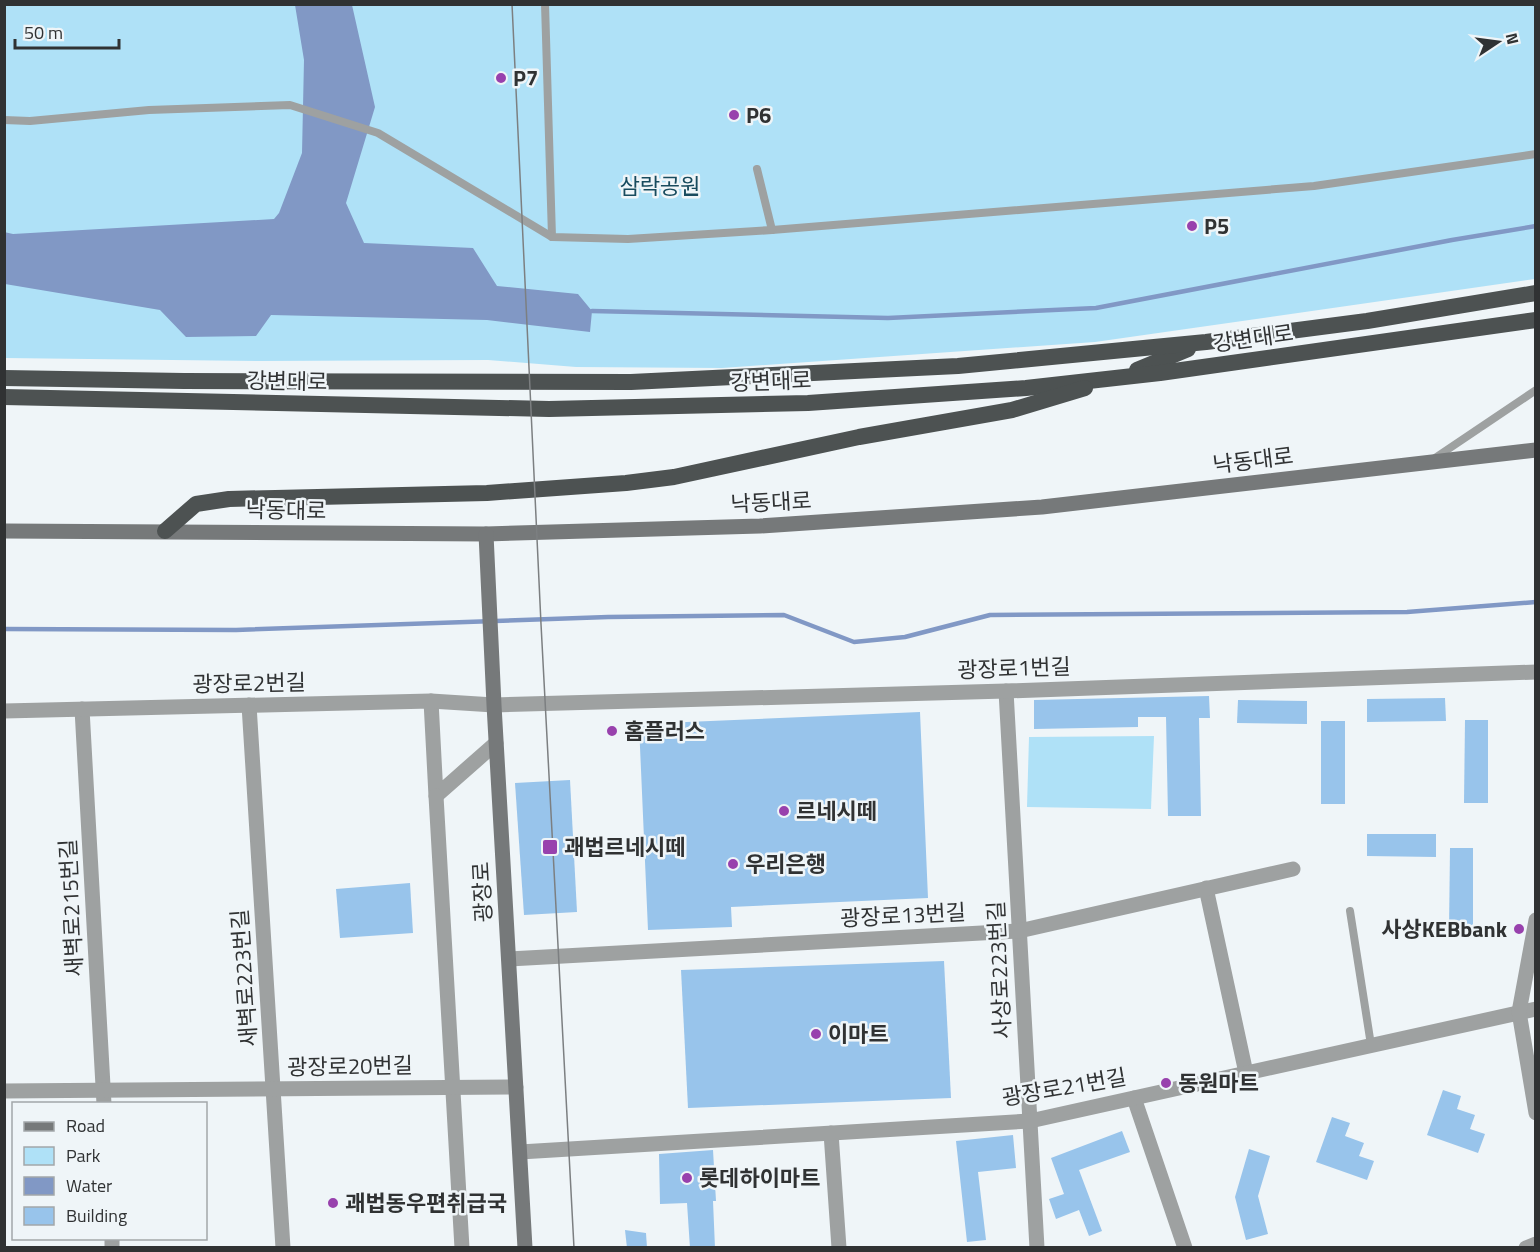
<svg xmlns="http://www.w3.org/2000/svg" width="1540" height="1252" font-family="'Titillium Web','Noto Sans KR',sans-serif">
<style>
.green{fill:#afe1f7}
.water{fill:#8198c5}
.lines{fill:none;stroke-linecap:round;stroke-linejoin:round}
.stream{stroke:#8198c5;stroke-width:4.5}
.building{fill:#98c4eb}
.service{stroke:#9ea1a1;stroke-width:8}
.minor{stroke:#9ea1a1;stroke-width:15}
.tertiary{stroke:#9ea1a1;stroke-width:15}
.secondary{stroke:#76797a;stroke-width:15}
.trunk{stroke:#4d5252;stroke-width:16}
.tram{stroke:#7c7f81;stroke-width:1.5}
.poi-dot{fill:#9841ad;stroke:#eff5f8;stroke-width:2}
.labels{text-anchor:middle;stroke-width:5;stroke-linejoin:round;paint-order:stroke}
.poi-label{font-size:22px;font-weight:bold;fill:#303233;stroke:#eff5f8;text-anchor:start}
.park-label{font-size:22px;fill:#184b5e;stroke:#eff5f8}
.street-label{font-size:22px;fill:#303233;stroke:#eff5f8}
</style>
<rect width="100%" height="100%" fill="#eff5f8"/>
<g class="green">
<polygon points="4,5 1535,5 1535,279 1095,342 722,368 576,367 488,360 261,361 5,358"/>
<polygon points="1154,736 1151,809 1027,807 1029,737"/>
</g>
<polygon class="water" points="295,5 352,5 375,107 346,203 364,243 473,248 497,286 578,294 592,311 590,332 487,320 271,315 256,336 186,337 160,310 5,284 4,232 13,234 274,219 279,213 302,153 304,60"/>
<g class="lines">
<g class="stream">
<polyline points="592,311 888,318 1096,308 1452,240 1536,226"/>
<polyline points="4,629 236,630 608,617 784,615 854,642 905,637 990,615 1407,612 1536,602"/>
</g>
</g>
<g class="building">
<polygon points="1209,696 1210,718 1199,718 1201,816 1168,816 1166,717 1138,717 1138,727 1034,729 1034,700"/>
<polygon points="1445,698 1446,721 1367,722 1367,699"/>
<polygon points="1238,700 1307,701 1307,724 1237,723"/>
<polygon points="920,712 928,898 731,907 732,927 648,930 639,724"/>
<polygon points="1465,720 1488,720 1488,803 1464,803"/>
<rect x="1321" y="721" width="24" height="83"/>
<polygon points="570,780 577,912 524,915 515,783"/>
<polygon points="1367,834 1436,834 1436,857 1367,856"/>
<polygon points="1450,848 1473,848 1473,931 1449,931"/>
<polygon points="410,883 413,933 340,938 336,889"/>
<polygon points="944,961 951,1098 688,1108 681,970"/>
<polygon points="1443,1090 1461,1096 1457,1109 1475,1115 1470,1129 1485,1134 1478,1153 1427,1135"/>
<polygon points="1332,1117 1350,1123 1345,1136 1364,1143 1359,1156 1374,1161 1367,1180 1316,1162"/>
<polygon points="1122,1131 1130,1152 1079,1170 1102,1231 1089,1236 1079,1210 1056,1219 1049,1199 1064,1194 1051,1158"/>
<polygon points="1013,1135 1016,1168 978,1172 986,1240 967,1242 956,1141"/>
<polygon points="1249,1149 1270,1156 1258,1196 1268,1234 1246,1240 1235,1197"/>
<polygon points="713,1150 716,1201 713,1201 715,1248 690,1248 687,1203 660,1204 659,1154"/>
<polygon points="625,1230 646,1233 647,1248 627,1248"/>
</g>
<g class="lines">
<g class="service">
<polyline points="545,4 552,237"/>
<polyline points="4,120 30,121 149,110 290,105 378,133 552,237 628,239 772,230 1314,186 1536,154"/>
<polyline points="757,169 772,230"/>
<polyline points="1435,458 1536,390"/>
<polyline points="1350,911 1371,1045"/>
</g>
<g class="minor">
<polyline points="1006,691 1037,1248"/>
<polyline points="431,701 436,796 496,743"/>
<polyline points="249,705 283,1248"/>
<polyline points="82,709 104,1104"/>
<polyline points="4,711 431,701 494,705 1006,691 1536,672"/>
<polyline points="436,796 462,1248"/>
<polyline points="1206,888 1246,1073"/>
<polyline points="509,959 1019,931 1293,869"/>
<polyline points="4,1091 516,1087"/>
<polyline points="1134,1098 1185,1248"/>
<polyline points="831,1133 839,1248"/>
<polyline points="520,1152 1030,1121 1536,1009"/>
<polyline points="112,1238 112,1248"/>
<polyline points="1526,1248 1536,1244"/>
</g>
<polyline class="tertiary" points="1536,920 1519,1012 1536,1113"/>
<g class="secondary">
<polyline points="4,531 486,534 760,526 1042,507 1536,450"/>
<polyline points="486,534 494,705 525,1248"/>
</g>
<g class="trunk">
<polyline points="1137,370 1188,349"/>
<polyline points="4,378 184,381 631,382 958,366 1206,342 1367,321 1536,293"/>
<polyline points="4,397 549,409 808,403 1026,388 1160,373 1536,320"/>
<polyline points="165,531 196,504 229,499 487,493 626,483 674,477 859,437 1012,410 1085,388"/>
</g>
<polyline class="tram" points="512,4 541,624 574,1248"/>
</g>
<g class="poi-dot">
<circle cx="501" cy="78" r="6"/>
<circle cx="734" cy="115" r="6"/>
<circle cx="1192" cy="226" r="6"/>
<circle cx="612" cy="731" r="6"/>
<circle cx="784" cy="811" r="6"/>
<rect x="542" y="839" width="16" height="16" rx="3"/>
<circle cx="733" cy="864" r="6"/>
<circle cx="1519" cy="929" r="6"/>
<circle cx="816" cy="1034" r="6"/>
<circle cx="1166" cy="1083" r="6"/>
<circle cx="687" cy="1178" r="6"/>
<circle cx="333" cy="1203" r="6"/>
</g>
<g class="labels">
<g class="poi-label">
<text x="513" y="86">P7</text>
<text x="746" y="123">P6</text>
<text x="1204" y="234">P5</text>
<text x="624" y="739">홈플러스</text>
<text x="796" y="819">르네시떼</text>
<text x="564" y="855">괘법르네시떼</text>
<text x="745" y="872">우리은행</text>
<text x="1507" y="937" text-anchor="end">사상KEBbank</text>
<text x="828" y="1042">이마트</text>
<text x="1178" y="1091">동원마트</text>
<text x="699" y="1186">롯데하이마트</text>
<text x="345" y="1211">괘법동우편취급국</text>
</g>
<g class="park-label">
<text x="660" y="194">삼락공원</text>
</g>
<g class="street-label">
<text transform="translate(1253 338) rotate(-8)" y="8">강변대로</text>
<text transform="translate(287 381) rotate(1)" y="8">강변대로</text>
<text transform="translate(771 381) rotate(-2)" y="8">강변대로</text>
<text transform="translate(1253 460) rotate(-7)" y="8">낙동대로</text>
<text transform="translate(771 502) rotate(-3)" y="8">낙동대로</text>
<text transform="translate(286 510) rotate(1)" y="8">낙동대로</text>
<text transform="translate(1014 668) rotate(-2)" y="8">광장로1번길</text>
<text transform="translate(249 683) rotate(-1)" y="8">광장로2번길</text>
<text transform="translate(482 892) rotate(-93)" y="8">광장로</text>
<text transform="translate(71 908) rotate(-93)" y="8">새벽로215번길</text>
<text transform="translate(903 915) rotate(-3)" y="8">광장로13번길</text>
<text transform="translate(999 970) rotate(-93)" y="8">사상로223번길</text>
<text transform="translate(244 978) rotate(-94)" y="8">새벽로223번길</text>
<text transform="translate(350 1066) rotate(-1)" y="8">광장로20번길</text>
<text transform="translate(1064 1087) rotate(-10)" y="8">광장로21번길</text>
</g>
</g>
<rect width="1540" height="1252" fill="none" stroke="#303233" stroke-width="12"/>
<rect x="12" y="1102" width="195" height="138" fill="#eff5f8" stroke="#a3a7a9" stroke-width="1.5"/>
<rect x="24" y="1122" width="30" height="9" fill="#76797a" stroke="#a3a7a9" stroke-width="1.5"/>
<text x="66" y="1132" font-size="18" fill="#303233">Road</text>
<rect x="24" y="1147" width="30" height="18" fill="#afe1f7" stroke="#a3a7a9" stroke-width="1.5"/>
<text x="66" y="1162" font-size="18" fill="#303233">Park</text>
<rect x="24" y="1177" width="30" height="18" fill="#8198c5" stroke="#a3a7a9" stroke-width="1.5"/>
<text x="66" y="1192" font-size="18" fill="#303233">Water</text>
<rect x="24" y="1207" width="30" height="18" fill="#98c4eb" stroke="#a3a7a9" stroke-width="1.5"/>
<text x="66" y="1222" font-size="18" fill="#303233">Building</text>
<g transform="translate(1498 42) rotate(77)" stroke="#eff5f8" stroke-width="4.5" paint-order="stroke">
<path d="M0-4.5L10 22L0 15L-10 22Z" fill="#303233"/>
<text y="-9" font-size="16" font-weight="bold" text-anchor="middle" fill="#303233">N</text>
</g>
<path d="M15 39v9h104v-9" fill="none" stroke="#303233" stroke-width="3"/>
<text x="24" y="39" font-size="18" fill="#303233" stroke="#eff5f8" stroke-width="4.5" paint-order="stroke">50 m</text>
</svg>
